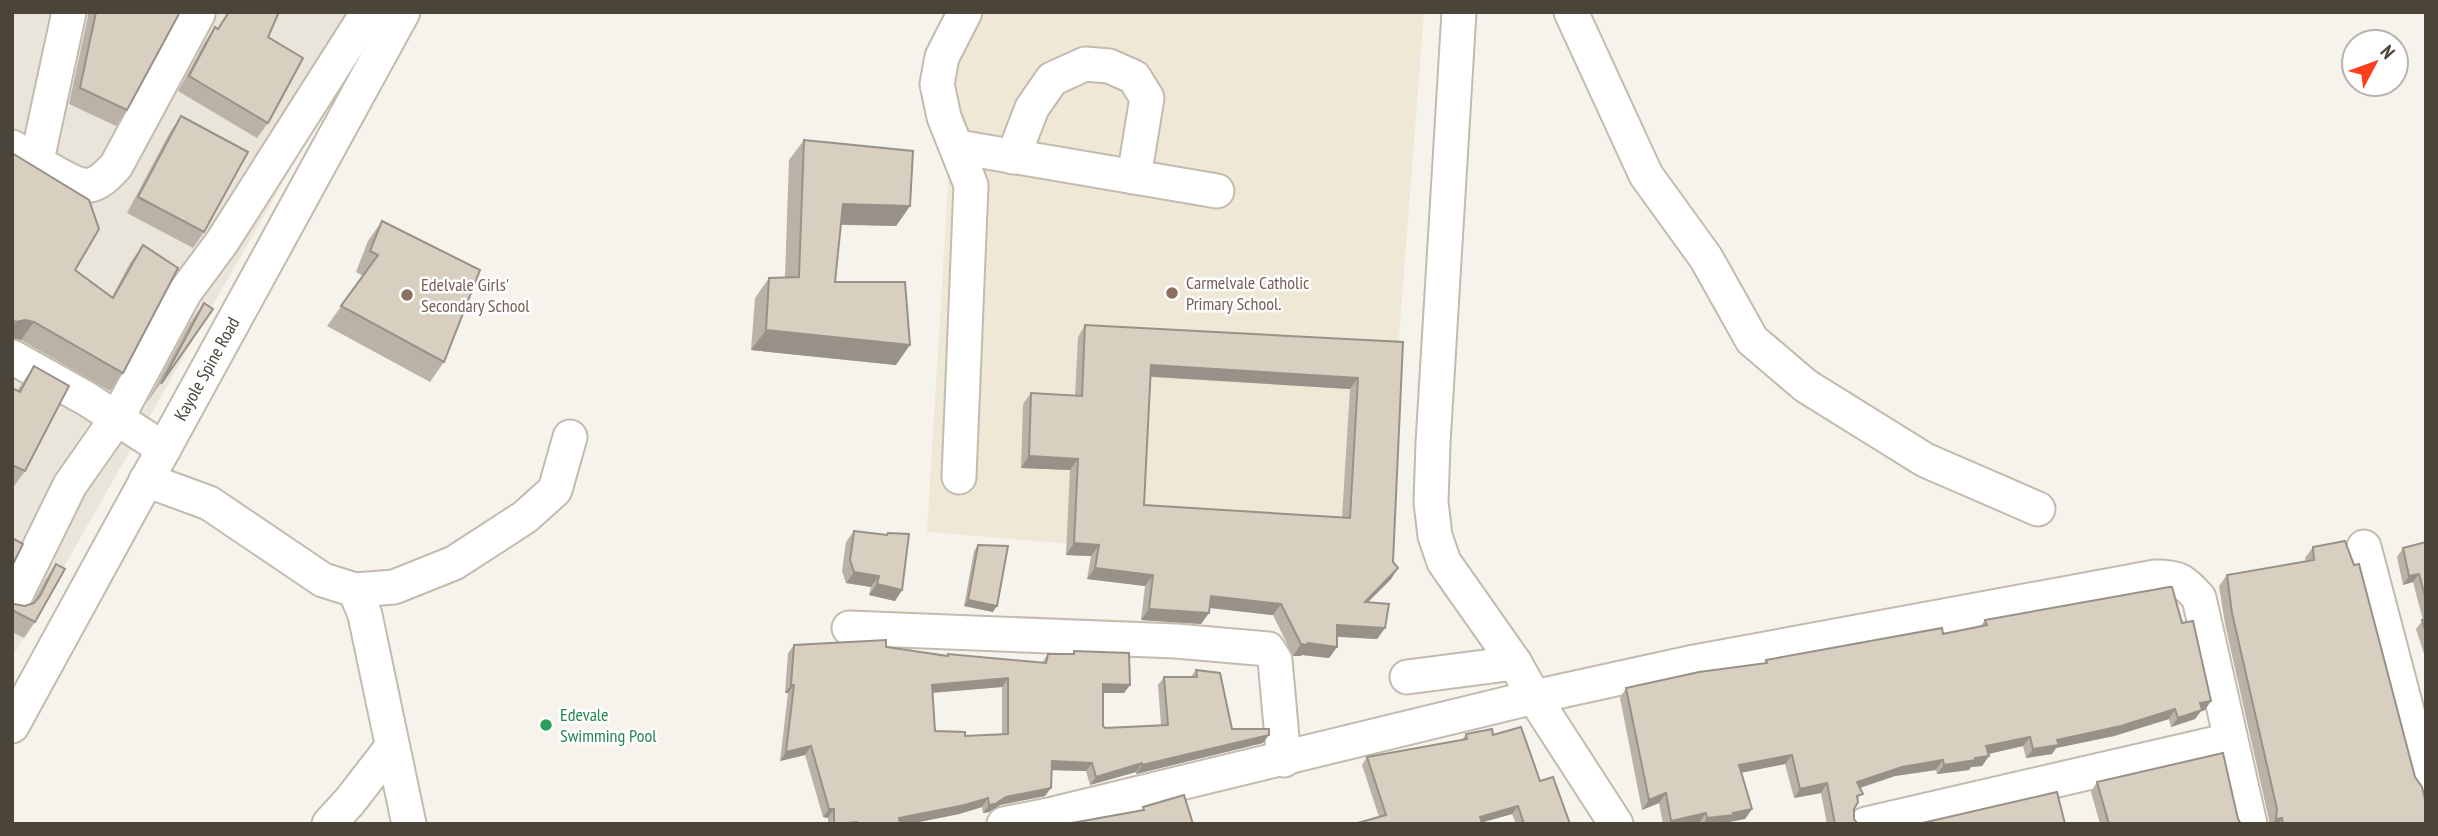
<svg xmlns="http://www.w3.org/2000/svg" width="2438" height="836" font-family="'PT Sans Narrow',sans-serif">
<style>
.residential{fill:#eae5da}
.education{fill:#efe8d6}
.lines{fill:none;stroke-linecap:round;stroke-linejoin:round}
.minor-casing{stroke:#c2bbae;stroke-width:37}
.minor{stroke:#fff;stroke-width:33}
.wall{fill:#bab2a6;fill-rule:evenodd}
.shaded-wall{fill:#979187}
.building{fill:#d8cfc1;stroke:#979187;stroke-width:2;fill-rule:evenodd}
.education-dot{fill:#8d6e63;stroke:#fff;stroke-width:2.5}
.leisure-dot{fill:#2e9e5b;stroke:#fff;stroke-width:2.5}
.labels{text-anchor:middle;stroke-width:5;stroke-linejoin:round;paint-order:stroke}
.education-label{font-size:18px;fill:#785e54;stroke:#fff;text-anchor:start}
.street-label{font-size:18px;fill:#4b4439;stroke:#fff}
.leisure-label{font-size:18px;fill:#27864d;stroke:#fff;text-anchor:start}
</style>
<rect width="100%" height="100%" fill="#f6f3ec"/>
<polygon class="residential" points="12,12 380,12 12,658"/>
<polygon class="education" points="978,12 1424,12 1381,570 927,532 956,54"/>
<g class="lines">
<g class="minor-casing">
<g id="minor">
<polyline points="1459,12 1433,443 1431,502 1435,536 1444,562 1515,663 1534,697 1616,824"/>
<polyline points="1571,12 1646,175 1706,258 1752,340 1806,386 1925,460 2038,509"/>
<path d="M12 147C29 156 74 188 90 185 101 183 109 173 116 166L198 14"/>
<polyline points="958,147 1217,191"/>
<polyline points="1013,157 1032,108 1052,79 1085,64 1109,66 1134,77 1147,98 1134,177"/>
<polyline points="37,160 69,12"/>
<polyline points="12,357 87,399 164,449"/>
<polyline points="959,477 971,185 944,117 937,84 942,57 965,12"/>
<polyline points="146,480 209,503 323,580 355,590 365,615 409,824"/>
<polyline points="2364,547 2426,783"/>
<polyline points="355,590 394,587 454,563 525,517 555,490 570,437"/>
<polyline points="12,603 70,485 117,418 185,292 222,242 368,12"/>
<polyline points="849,628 1176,641 1268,649 1275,660 1284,760"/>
<polyline points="1407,677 1515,663"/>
<polyline points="12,726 403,12"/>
<polyline points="329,824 350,801 391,748"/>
<path d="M1004 824 1049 815 1534 697 1689 663 2155 577C2179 577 2183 580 2199 598L2250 824"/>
<polyline points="1866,824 2230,740"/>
</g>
</g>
<use href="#minor" class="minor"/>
</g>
<g class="wall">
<polygon points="88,12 180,12 127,110 116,126 69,104 88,16"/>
<polygon points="228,12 279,12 268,37 268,123 257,138 178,91 205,42 215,27 218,29"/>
<polygon points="181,116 204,232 193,248 127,213 170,132"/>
<polygon points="804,140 910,206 896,226 841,225 835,282 896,365 751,350 755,298 769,278 785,277 789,160"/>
<polygon points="12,153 75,270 112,297 130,263 143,245 123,373 110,391 21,340 12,338"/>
<polygon points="382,221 444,362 430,382 327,326 363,276 356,272 368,241"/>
<polygon points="204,303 213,309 146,404 190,323"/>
<path d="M1085 325 1403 342 1393 562 1398 568 1391 579 1368 602 1385 628 1377 639 1337 637V647L1329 658 1302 655 1301 656H1293L1273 615 1209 608 1201 624 1141 620 1145 586 1087 579 1091 556 1066 555 1070 470 1021 468 1023 404 1031 393 1075 396 1078 337ZM1151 377 1350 389 1342 517 1144 505Z"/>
<polygon points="34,366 25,471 12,489 12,388 17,391"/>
<polygon points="854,531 886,535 888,533 902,590 895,601 869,595 871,587 846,583 842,571 846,542"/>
<polygon points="2426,542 2426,660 2416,629 2423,620 2413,582 2403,585 2397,557 2403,548"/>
<polygon points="978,545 993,612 964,606 974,551"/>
<polygon points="2313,547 2426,824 2269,824 2269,820 2225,624 2219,586 2227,575 2306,561 2305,558"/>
<polygon points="56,564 35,622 24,638 12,632 12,602 14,604 25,606 33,603 45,580"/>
<polygon points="1985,620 2205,710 2201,711 2195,719 2171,727 2169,719 2114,736 2056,748 2052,754 2026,758 2023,746 1988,754 1989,756 1982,766 1971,767 1969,770 1937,774 1936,770 1895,776 1860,788 1858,801 1854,809 1854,819 1858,824 1827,824 1821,793 1794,798 1785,764 1741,773 1752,809 1745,819 1729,822 1728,824 1700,824 1699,823 1694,824 1663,824 1659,803 1642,810 1620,698 1626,688 1764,663 1766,660 1943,634 1980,627"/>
<path d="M794 645 886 647 947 656 948 654 1042 663 1048 654H1072L1074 651 1130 685 1124 693H1103V726L1105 728 1161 725 1158 685 1164 677H1191L1196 670 1232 729 1263 743 1136 774V772L1090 785 1086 771 1052 770 1045 796 1000 805 989 812 983 813 982 807 959 814 909 824H828V818L823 817 805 755 780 761 788 693H785L788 653ZM1002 687V734L965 736 935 731 933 693Z"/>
<polygon points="1466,734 1493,735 1540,781 1570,824 1516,824 1512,814 1482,822 1379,817 1362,765 1367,757 1462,740"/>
<polygon points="2097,782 2238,819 2241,824 2100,824 2091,792"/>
</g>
<g class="shaded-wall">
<polygon points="843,204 910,206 896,226 829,224"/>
<polygon points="25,320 34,322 21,340 12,338 12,327 16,322"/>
<polygon points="766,330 910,345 896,365 751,350"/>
<polygon points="1151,365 1358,378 1350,389 1143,376"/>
<polygon points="1029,456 1078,459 1070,470 1021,468"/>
<polygon points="1074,543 1099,545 1091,556 1066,555"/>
<polygon points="1095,568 1153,575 1145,586 1087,579"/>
<polygon points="1398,568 1391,579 1357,613 1365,602"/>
<polygon points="854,572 879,576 871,587 846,583"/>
<polygon points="2419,574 2413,582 2403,585 2409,576"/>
<polygon points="877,584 902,590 895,601 869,595"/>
<polygon points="1211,596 1281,604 1273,615 1203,607"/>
<polygon points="968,600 997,606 993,612 964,606"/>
<polygon points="1149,609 1209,613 1201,624 1141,620"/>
<polygon points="1337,625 1385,628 1377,639 1329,636"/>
<polygon points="1308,643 1337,647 1329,658 1302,655 1301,656 1293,656 1301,644"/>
<polygon points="1008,678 1002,687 926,693 932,685"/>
<polygon points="1103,684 1130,685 1124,693 1097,693"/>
<polygon points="791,685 794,685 788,693 785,693"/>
<polygon points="2211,701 2205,710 2201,711 2195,719 2171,727 2178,718 2200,703"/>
<polygon points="2175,709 2169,719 2114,736 2056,748 2052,754 2026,758 2033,749 2057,740"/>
<polygon points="1269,735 1263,743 1136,774 1142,765"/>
<polygon points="2030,737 2023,746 1979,756 1986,746"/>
<polygon points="811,746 805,755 780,761 786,752"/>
<polygon points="1792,755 1785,764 1733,774 1739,765"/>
<polygon points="1989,756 1982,766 1971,767 1969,770 1937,774 1944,765 1975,758"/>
<polygon points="1943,760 1936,770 1895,776 1850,791 1857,782 1902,767"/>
<polygon points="1052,761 1092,763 1086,771 1046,770"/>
<polygon points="1142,763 1136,772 1090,785 1096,777"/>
<polygon points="1827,783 1821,793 1794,798 1800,789"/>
<polygon points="1051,788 1045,796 1000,805 989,812 983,813 989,805 1006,797"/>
<polygon points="1666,793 1659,803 1642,810 1649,800"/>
<polygon points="988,798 982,807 959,814 909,824 895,824 899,818"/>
<polygon points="1518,806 1512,814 1477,824 1480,817"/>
<polygon points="829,809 834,809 828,818 823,817"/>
<polygon points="1752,809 1745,819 1729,822 1728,824 1703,824 1707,818"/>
<polygon points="1706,813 1699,823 1694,824 1669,824 1671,821"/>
<polygon points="2282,818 2278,824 2273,824 2276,819"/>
</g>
<g class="building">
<polygon points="96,12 180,12 127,110 80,88"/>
<polygon points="229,12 279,12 268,37 303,58 268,123 189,76 215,27 218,29"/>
<polygon points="181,116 248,152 204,232 138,197"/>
<polygon points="804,140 913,151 910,206 843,204 835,282 905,282 910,345 766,330 769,278 799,277"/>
<polygon points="12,153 89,200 99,229 75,270 113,298 143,245 178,268 123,373 34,322 25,320 16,322 12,320"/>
<polygon points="382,221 480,270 444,362 341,306 378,255 370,251"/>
<polygon points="204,303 213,309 161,384"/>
<path d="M1085 325 1403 342 1393 562 1398 568 1365 602 1389 604 1385 628 1337 625V647L1308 643 1309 645 1301 644 1281 604 1211 596 1209 613 1149 609 1153 575 1095 568 1099 545 1074 543 1078 459 1029 456 1031 393 1082 396ZM1151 365 1358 378 1350 518 1144 505Z"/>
<polygon points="34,366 69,386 25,471 12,465 12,388 20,392"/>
<polygon points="854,531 887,535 888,533 909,534 902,590 877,584 879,576 854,572 850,560"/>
<polygon points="12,538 23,544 12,566"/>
<polygon points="2345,541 2354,565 2359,564 2415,777 2422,787 2426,803 2426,824 2283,824 2282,818 2276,819 2277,809 2232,613 2227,575 2314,560 2313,547"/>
<polygon points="2426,542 2426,600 2419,574 2409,576 2403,548"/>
<polygon points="978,545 1008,546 997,606 968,600"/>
<polygon points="56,564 65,569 35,622 12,610 12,602 14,604 25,606 34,603 40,596"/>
<polygon points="2169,587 2172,587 2182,623 2193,621 2211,701 2200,703 2202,710 2178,718 2175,709 2121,726 2057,740 2059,745 2033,749 2030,737 1986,746 1989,756 1975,758 1976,760 1944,765 1943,760 1902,767 1857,782 1863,794 1857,796 1858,802 1854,809 1854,819 1858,824 1835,824 1827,783 1800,789 1792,755 1739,765 1752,809 1733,813 1734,815 1707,818 1706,813 1671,821 1666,793 1649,800 1626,688 1699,672 1767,663 1766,660 1942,628 1943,634 1987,625 1985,620"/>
<polygon points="2426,619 2426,633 2422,620"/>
<path d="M886 640V647L948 656V654L1046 663 1048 654H1074V651L1129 653 1130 685 1103 684V726L1105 728 1168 725 1164 677H1197L1196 670 1220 673 1232 729H1269V735L1142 765V763L1096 777 1092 763 1052 761 1051 788 1006 797 995 804 989 805 988 798 965 805 899 818 900 824H857V822L834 824V809H829L811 746 786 752 794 685H791L794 645ZM1008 678V734L965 736V732L935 731 932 685Z"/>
<polygon points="1521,727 1540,781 1553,777 1570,824 1524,824 1518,806 1480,817 1482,824 1354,824 1386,815 1367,757 1467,739 1466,734 1492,729 1493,735"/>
<polygon points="2223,753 2238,819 2241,824 2109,824 2097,782"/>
<polygon points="2057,792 2065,824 1918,824"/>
<polygon points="1184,795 1193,824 1073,824 1072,823 1144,810 1143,807"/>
</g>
<g class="education-dot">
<circle cx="1172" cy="293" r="7"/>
<circle cx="407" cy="295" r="7"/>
</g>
<circle class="leisure-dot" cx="546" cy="725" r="7"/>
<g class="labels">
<g class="education-label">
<text x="1186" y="289">Carmelvale Catholic<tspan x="1186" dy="21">Primary School.</tspan></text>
<text x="421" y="291">Edelvale Girls'<tspan x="421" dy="21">Secondary School</tspan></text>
</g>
<g class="street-label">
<text transform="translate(207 369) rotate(-61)" y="6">Kayole Spine Road</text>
</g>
<g class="leisure-label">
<text x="560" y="721">Edevale<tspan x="560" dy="21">Swimming Pool</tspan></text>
</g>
</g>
<rect width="2438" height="836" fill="none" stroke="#4b4439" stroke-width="28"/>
<g transform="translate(2375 63) rotate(49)"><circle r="33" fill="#ffffff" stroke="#b7b4b0" stroke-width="2"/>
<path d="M0-5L12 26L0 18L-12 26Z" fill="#fc3f1d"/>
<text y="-10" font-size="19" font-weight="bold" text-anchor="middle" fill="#4b4439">N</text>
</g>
</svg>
